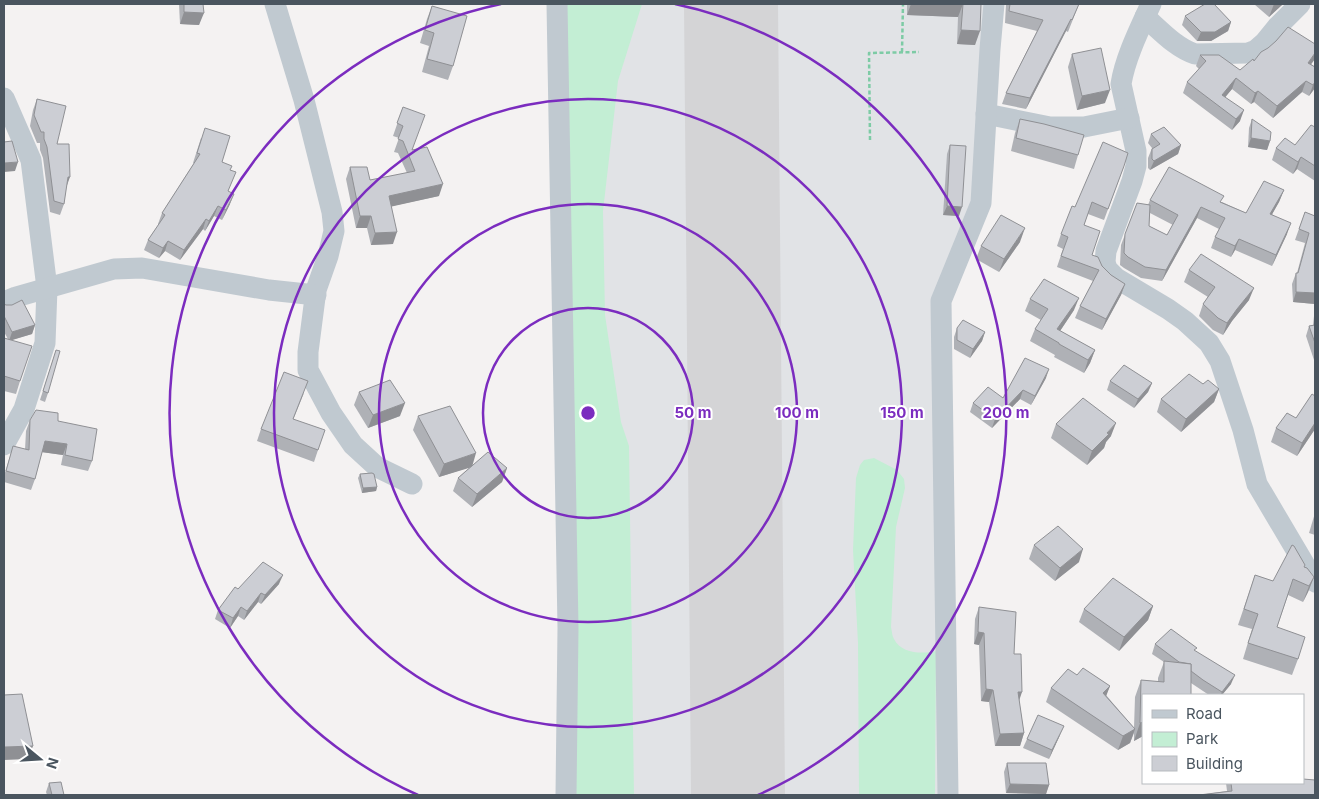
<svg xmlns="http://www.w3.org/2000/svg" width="1319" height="799" font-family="Inter,sans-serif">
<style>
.airport{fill:#e1e3e6}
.green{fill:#c3eed4}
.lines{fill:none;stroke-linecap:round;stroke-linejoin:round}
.runway{stroke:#d4d4d6;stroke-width:94}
.path{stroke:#7dcba5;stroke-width:2.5;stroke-dasharray:4 2.5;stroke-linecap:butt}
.minor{stroke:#c0c9d0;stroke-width:21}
.wall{fill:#afb1b6;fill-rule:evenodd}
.shaded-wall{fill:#8f9094}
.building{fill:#ccced4;stroke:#8f9094}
.ring{fill:none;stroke:#7b2cbf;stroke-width:2.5}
.centre{fill:#7b2cbf;stroke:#fff;stroke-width:2.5}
.ring-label{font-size:15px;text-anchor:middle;font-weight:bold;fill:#7b2cbf;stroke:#fff;stroke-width:4;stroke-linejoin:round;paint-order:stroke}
</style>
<rect width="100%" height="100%" fill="#f4f2f2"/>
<polygon class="airport" points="565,4 989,4 972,207 936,299 941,795 571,795"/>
<g class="green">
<polygon points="565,4 642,4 618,81 603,211 605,315 621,422 629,446 634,795 571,795"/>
<path d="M874 458 897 470 904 479 905 488 896 527 891 627C892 631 892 636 894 639 901 654 923 654 936 651L935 795H859L858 643 853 550 856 478 860 465 864 460Z"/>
</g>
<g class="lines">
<polyline class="runway" points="731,4 738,795"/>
<g class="path">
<polyline points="902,52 903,4"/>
<polyline points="870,140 869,53 919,52"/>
</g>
<g class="minor">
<polyline points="275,4 304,100 332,212 334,231 328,256 316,290 308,352 308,370 331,413 353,445 377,467 412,484"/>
<polyline points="557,4 568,628 566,795"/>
<path d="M1151 4C1140 28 1125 58 1121 84L1136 151V166L1132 181 1106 251 1105 262 1107 269 1116 278 1168 309 1185 321 1209 343 1220 361 1243 430 1257 484 1315 582"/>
<path d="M1145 17C1160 30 1176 48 1195 54L1248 53 1256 50 1264 43 1277 27 1300 4"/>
<polyline points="4,98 31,160 47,288 45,343 24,409 4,445"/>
<polyline points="986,114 1050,127 1084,127 1129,118"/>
<polyline points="4,302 16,297 114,269 142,268 269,290 316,295"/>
<polyline points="948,795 941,301 981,203 990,49 994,4"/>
</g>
</g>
<g class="wall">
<polygon points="179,4 203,4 199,25 180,24"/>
<polygon points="907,4 981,4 975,45 957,44 958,17 907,15"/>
<polygon points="1006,4 1079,4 1068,32 1066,31 1026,109 1002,104 1006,93 1037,31 1005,23"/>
<polygon points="1254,4 1283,4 1269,17"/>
<polygon points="432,6 453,66 448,80 422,72 429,46 420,43 427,19"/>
<polygon points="1185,16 1231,22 1228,31 1211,41 1197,41 1182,25"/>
<polygon points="1072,54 1105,103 1077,110 1068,67"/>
<polygon points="1200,55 1240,70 1254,61 1311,64 1315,67 1315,88 1309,96 1302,92 1273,118 1254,102 1251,104 1232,89 1225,97 1240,121 1232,130 1183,93 1187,82 1199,69 1196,66"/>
<polygon points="37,99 57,144 66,188 64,204 60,215 50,212 43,158 40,150 40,143 37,143 30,126 33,110"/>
<polygon points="403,107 412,150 439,196 392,206 393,244 371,245 367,228 356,228 346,179 350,167 370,180 407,173 398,153 394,152 399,138 393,136"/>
<polygon points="1020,119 1078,155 1074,169 1011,151 1015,133"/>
<polygon points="1252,119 1270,141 1267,150 1248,147 1249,128"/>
<polygon points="1315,127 1315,181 1297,169 1293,174 1272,160 1276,148 1295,145"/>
<polygon points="1151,134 1181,145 1178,154 1150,170 1148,168 1148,158 1152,148 1148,143"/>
<polygon points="201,138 222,162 230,170 228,192 230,204 222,220 214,216 205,231 203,229 180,260 165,251 159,258 144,250 148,240 159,224 158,224 162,213 194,163 193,163"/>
<polygon points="950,145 959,216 943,215 947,154"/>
<polygon points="1124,166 1104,220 1088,214 1084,225 1092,255 1111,275 1125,284 1121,295 1102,330 1075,318 1080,306 1093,281 1057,267 1063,249 1057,246 1061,234 1075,207"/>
<path d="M1284 190 1279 202 1272 214 1287 234 1272 266 1235 250 1231 257 1211 248 1215 237 1219 229 1197 218 1162 281 1141 278 1124 268 1120 265 1121 245 1137 203 1148 205 1150 200 1222 202 1246 213ZM1150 213 1173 225 1167 235 1149 226Z"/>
<polygon points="1305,212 1315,216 1315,304 1293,302 1292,284 1296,273 1297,273 1305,243 1295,240"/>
<polygon points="1020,242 999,272 976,259 981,246"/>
<polygon points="1189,270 1249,300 1232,321 1223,335 1213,330 1199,316 1203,304 1208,297 1184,282"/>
<polygon points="1030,299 1074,310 1060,331 1095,350 1090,363 1084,373 1054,357 1055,355 1030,341 1035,329 1041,320 1025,311"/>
<polygon points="4,304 35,325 32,334 11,340 20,381 16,394 4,391 4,338 8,339 4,332"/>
<polygon points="1315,307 1315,363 1306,336 1309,326 1313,325"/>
<polygon points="957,328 985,332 982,341 970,358 954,349 954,337"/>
<polygon points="56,350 48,393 45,402 40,400"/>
<polygon points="1046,378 1031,405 1020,399 992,428 970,412 973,403 1003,398"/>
<polygon points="1110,381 1152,383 1148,392 1134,408 1107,390"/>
<polygon points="1203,384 1219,389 1214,402 1181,432 1157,412 1161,399"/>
<polygon points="359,392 400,416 368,428 354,405"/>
<polygon points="304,393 293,420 318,450 314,462 257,441 261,429"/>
<polygon points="1315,396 1315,429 1297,456 1271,442 1276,428 1296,418"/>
<polygon points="418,416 472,466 507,468 502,482 472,507 453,491 458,478 470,467 439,477 413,430"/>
<polygon points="30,420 58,421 92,461 88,471 61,465 63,455 42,452 35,479 31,490 4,482 4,476 13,446 25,450 26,431"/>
<polygon points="1056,424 1111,436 1106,442 1104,448 1087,465 1051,438"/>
<polygon points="360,474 377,487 376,491 362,493 358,478"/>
<polygon points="1315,513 1315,535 1309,533"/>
<polygon points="1034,545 1079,562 1055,581 1029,559"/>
<polygon points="1304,567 1314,577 1308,592 1303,602 1288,595 1277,627 1298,659 1292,675 1243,659 1252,629 1238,625 1255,575 1273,581"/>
<polygon points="279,584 261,604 258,602 244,620 238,616 230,628 215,619 218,610 238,589"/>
<polygon points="1153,606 1148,620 1119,651 1079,622 1084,609"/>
<polygon points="979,607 1014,654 1019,700 1024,733 1020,746 995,746 989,702 981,701 979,645 974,644 975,619"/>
<polygon points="1155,644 1195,651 1231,684 1222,695 1209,695 1191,683 1143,695 1143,736 1134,741 1134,733 1130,743 1118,750 1046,702 1051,688 1077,675 1110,686 1106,695 1134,728 1135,697 1141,680 1158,682 1158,678 1164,662 1152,654"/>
<polygon points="1060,735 1049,759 1023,748 1027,739"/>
<polygon points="1007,763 1049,785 1046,794 1006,793 1004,772"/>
<polygon points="49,783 64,795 47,795 46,792"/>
<polygon points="1226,783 1303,783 1315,795 1199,795 1227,791"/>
</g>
<g class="shaded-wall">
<polygon points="911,4 963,4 958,17 907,15"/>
<polygon points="1274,4 1283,4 1269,17"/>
<polygon points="184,12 204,13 199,25 180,24"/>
<polygon points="1071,19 1066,31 1026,109 1030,98"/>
<polygon points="1231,22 1228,31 1211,41 1197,41 1201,32"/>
<polygon points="961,30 980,31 975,45 957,44"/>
<polygon points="1315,53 1315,59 1304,74 1308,63"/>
<polygon points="1236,78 1232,89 1218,106 1222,95"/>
<polygon points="1306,81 1302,92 1273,118 1277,106"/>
<polygon points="1315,82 1315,88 1309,96 1313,85"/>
<polygon points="1110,90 1105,103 1077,110 1082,96"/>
<polygon points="1258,91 1254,102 1251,104 1255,93"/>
<polygon points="1244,110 1240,121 1232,130 1236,119"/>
<polygon points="1251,138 1270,141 1267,150 1248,147"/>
<polygon points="1181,145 1178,154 1150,170 1154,161"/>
<polygon points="1301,157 1297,169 1293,174 1298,162"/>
<polygon points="18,162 15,171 4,172 4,163"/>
<polygon points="68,177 70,177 66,188"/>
<polygon points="443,184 439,196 385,208 389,196"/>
<polygon points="1284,190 1279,202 1266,225 1270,214"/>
<polygon points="234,194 230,204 222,220 226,210"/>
<polygon points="218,206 214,216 205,231 209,221"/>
<polygon points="947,206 962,207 959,216 943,215"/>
<polygon points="1201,207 1197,218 1162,281 1166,270"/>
<polygon points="360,216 371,216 367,228 356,228"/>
<polygon points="206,219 203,229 180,260 184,250"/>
<polygon points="1291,223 1287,234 1272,266 1276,255"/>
<polygon points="1025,228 1020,242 999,272 1004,259"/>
<polygon points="397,232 393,244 371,245 375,233"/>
<polygon points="1239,239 1235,250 1231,257 1235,246"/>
<polygon points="168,241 165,251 159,258 163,248"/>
<polygon points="1125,284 1121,295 1102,330 1106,319"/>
<polygon points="1254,288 1249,300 1232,321 1223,335 1227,323 1237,309"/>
<polygon points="1296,292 1315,293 1315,304 1293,302"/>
<polygon points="1079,298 1074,310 1054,340 1057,329"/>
<polygon points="35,325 32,334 9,341 12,332"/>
<polygon points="985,332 982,341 970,358 973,349"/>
<polygon points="1095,350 1090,363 1084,373 1088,360"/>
<polygon points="1049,369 1046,378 1031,405 1035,396"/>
<polygon points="1152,383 1148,392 1134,408 1138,399"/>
<polygon points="1219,389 1214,402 1181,432 1186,419"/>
<polygon points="1023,390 1020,399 992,428 995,419"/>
<polygon points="405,403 400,416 368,428 373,415"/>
<polygon points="1116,423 1111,436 1106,442 1104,448 1087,465 1092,451"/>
<polygon points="1315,423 1315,429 1297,456 1302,443"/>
<polygon points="45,441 67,444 63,455 41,452"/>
<polygon points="476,453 472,467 439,477 444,464"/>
<polygon points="507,468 502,482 472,507 477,494"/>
<polygon points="377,487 376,491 362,493 363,488"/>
<polygon points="1083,549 1079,562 1055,581 1060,568"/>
<polygon points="283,575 279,584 261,604 265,595"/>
<polygon points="1314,577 1308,592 1303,602 1309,586"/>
<polygon points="261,593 258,602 244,620 247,611"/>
<polygon points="1153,606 1148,620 1119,651 1124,637"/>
<polygon points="241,607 238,616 230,628 233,618"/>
<polygon points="978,632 984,633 979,645 974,644"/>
<polygon points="1235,675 1231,684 1222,695 1220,695 1222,692"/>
<polygon points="1110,686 1105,699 1103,693"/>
<polygon points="986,689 993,690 989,702 981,701"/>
<polygon points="1018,692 1022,692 1018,704"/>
<polygon points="1143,722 1143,736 1134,741 1140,723"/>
<polygon points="1064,726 1060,735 1049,759 1052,750"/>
<polygon points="1135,729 1130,743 1118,750 1123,736"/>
<polygon points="1024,733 1020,746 995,746 1000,734"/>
<polygon points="33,746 28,759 4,760 4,747"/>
<polygon points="1010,784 1049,785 1046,794 1006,793"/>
</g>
<g class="building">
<polygon points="184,4 203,4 204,13 184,12"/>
<polygon points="963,4 981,4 980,31 961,30"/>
<polygon points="1010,4 1079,4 1072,20 1071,19 1030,98 1006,93 1043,20 1009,11"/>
<polygon points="1205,4 1214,4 1231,22 1215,32 1201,32 1185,16"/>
<polygon points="432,6 467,16 453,66 427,59 434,33 425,30"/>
<polygon points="1288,27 1315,44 1315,53 1308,63 1315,67 1315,82 1313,85 1306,81 1277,106 1258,91 1255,93 1236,78 1222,95 1244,110 1236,119 1187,82 1206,61 1200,55 1219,55 1240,70 1253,59 1254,61 1261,52 1268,48 1276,41"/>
<polygon points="1101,48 1110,90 1082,96 1072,54"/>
<polygon points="37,99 66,106 57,144 69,144 70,177 68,177 64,204 54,201 47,147 44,139 44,132 41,132 34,115"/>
<polygon points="403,107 425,115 412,150 427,147 443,184 389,196 397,232 375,233 371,216 360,216 350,167 367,167 370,180 415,171 403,141 398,139 403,126 397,123"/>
<polygon points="1020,119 1044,124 1084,135 1078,155 1016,138"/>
<polygon points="1252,119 1271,132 1270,141 1251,138"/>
<polygon points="1311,125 1315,127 1315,166 1301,157 1298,162 1276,148 1285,138 1295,145"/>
<polygon points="1164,127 1181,145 1154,161 1152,159 1152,149 1160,144 1151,134"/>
<polygon points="205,128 230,136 222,162 232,166 230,170 236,172 228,191 234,194 226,210 218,206 209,221 206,219 184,250 168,241 163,248 148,240 165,215 162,213 200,154 197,153"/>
<polygon points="12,141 18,162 4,163 4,142"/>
<polygon points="1103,142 1128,153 1124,166 1108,209 1092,202 1084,225 1100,231 1092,255 1098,257 1102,266 1111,275 1125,284 1106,319 1080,306 1099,270 1061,256 1068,237 1061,234 1072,206 1075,207"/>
<polygon points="950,145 966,146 962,207 947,206"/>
<polygon points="1169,167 1224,196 1220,202 1246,213 1264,181 1284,190 1270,214 1291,223 1276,255 1239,239 1235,246 1215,237 1225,218 1201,207 1166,270 1145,267 1128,257 1124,253 1125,234 1137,203 1150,205 1149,226 1167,235 1178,215 1150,200"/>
<polygon points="1305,212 1315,216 1315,293 1296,292 1296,273 1298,273 1309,233 1299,229"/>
<polygon points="1001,215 1025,228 1004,259 981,246"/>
<polygon points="1201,254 1254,288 1237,309 1227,323 1218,318 1203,304 1215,287 1189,270"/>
<polygon points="1044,279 1079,298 1057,329 1095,350 1088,360 1059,344 1059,343 1035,329 1048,309 1030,299"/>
<polygon points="22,300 35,325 12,332 4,316 4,304 6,305 12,305"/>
<polygon points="963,320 985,332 973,349 957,340 957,328"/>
<polygon points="1315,325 1315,343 1309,326"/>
<polygon points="4,338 32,346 20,381 4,376"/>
<polygon points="56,350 60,351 48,393 43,391"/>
<polygon points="1025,358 1049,369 1035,396 1023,390 995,419 973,403 988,387 1003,398"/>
<polygon points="1124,365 1152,383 1138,399 1110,381"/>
<polygon points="284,372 308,381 293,419 325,430 318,450 261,429"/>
<polygon points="1189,374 1203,384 1208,380 1219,389 1186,419 1161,399"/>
<polygon points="390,380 405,403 373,415 359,392"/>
<polygon points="1312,394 1315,396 1315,423 1302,443 1276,428 1287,413 1296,418"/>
<polygon points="1083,398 1116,423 1107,433 1109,434 1092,451 1056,424"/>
<polygon points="450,406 476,453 444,464 418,416"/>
<polygon points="36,410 58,413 58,421 97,429 92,461 65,455 67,444 45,441 35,479 6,471 13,446 29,450 30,420"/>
<polygon points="488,452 507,468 477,494 458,478"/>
<polygon points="372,473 374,474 377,487 363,488 360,474"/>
<polygon points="1058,526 1083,549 1060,568 1034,545"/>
<polygon points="1292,545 1294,546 1305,565 1304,567 1307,568 1314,577 1309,586 1293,579 1277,627 1305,637 1298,659 1248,643 1258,614 1244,609 1255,575 1273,581"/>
<polygon points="263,562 283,575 265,595 261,593 247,611 241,607 233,618 218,610 235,587 238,589"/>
<polygon points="1113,578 1153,606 1124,637 1084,609"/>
<polygon points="979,607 1016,612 1014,654 1021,654 1022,692 1018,692 1024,733 1000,734 993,690 986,689 984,633 978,632"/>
<polygon points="1171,629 1197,648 1194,650 1235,675 1222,692 1203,680 1191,671 1191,664 1179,662 1155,644"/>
<polygon points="1164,661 1191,664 1191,695 1143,695 1143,722 1140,723 1141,680 1164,682"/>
<polygon points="1083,668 1110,686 1103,693 1135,729 1123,736 1051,688 1068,669 1077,675"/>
<polygon points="22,694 33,746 4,747 4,695"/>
<polygon points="1038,715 1064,726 1052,750 1027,739"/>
<polygon points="1007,763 1046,763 1049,785 1010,784"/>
<polygon points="1303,779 1315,780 1315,795 1199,795 1232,791 1231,783 1303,783"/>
<polygon points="61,782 64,795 50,795 52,795 49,783"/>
</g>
<g class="ring">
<circle cx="588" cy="413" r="105"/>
<circle cx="588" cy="413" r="209"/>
<circle cx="588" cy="413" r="314"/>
<path d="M418 795A418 418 0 0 1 501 4M675 4A418 418 0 0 1 758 795"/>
</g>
<circle cx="588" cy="413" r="8" class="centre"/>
<g class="ring-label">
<text x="693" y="418">50 m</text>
<text x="797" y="418">100 m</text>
<text x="902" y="418">150 m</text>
<text x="1006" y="418">200 m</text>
</g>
<rect width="1319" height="799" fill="none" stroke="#4a555f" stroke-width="10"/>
<rect x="1142" y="694" width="162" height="90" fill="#ffffff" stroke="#b7bbbf"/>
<rect x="1152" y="710" width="25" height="8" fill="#c0c9d0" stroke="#b7bbbf"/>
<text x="1186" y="719" font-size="15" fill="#4a555f">Road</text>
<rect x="1152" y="732" width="25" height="15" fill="#c3eed4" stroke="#b7bbbf"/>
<text x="1186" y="744" font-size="15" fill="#4a555f">Park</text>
<rect x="1152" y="756" width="25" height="15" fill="#ccced4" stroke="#b7bbbf"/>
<text x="1186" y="769" font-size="15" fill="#4a555f">Building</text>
<g transform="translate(40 759) rotate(108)" stroke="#ffffff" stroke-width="4" paint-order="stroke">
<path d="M0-4L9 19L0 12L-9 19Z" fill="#4a555f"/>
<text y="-8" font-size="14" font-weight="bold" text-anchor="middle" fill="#4a555f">N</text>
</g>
</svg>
